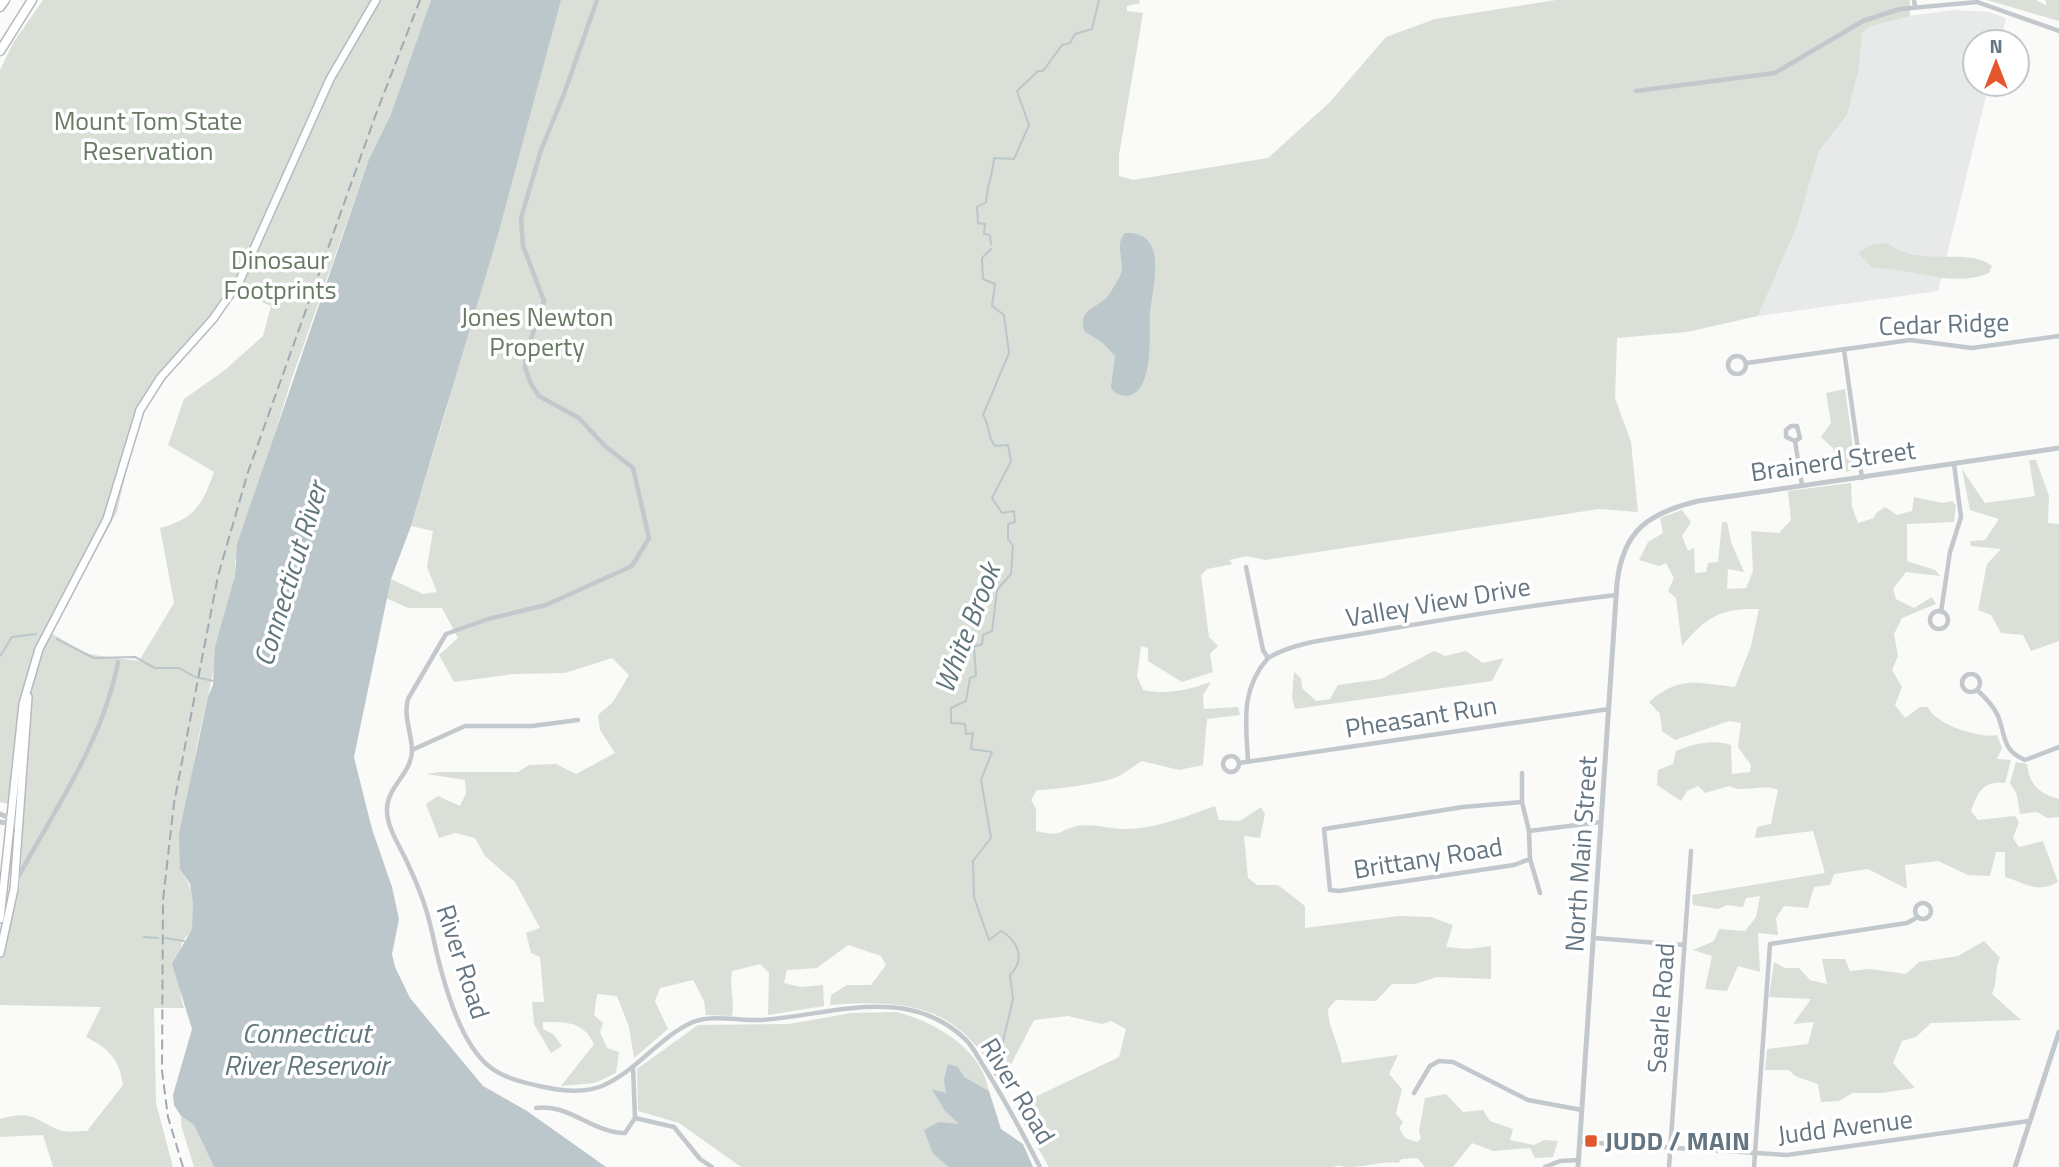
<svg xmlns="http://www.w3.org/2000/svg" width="2059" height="1167" font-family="'Titillium Web',sans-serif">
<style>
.built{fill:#e8e9e9}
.green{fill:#dadfd7;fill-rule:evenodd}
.water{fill:#bbc7cb}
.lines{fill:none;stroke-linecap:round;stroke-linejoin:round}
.stream{stroke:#bbc7cb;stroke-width:2}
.primary-casing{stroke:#b5babe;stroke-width:10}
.motorway-casing{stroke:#b4b9bd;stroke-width:11}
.minor{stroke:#c3c8cc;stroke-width:4.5}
.tertiary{stroke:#c3c8cc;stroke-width:5}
.primary{stroke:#fff;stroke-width:7}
.motorway{stroke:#fff;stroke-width:8}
.rail{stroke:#a2aab0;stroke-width:2;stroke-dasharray:10 5;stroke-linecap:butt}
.poi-dot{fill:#e4572e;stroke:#fff;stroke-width:2.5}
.labels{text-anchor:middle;stroke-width:7;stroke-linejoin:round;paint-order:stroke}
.park-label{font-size:26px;fill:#687a64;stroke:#fff}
.street-label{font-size:26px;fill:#657683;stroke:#fff}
.poi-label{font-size:26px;font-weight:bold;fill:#657683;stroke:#fff;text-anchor:start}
.water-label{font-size:28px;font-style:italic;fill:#60757c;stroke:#fff}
</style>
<rect width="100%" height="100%" fill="#fafaf8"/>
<polygon class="built" points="1955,10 1989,12 2006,18 2000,42 1975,42 1975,84 1989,84 1938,291 1758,316 1797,226 1819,151 1847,115 1859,69 1862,33 1870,26 1899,17"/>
<g class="green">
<path d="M43 0H431L391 114 369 159 292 378 235 561V576L197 744 190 786 184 876C193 888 197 915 192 929 190 934 184 938 182 943 177 961 178 991 184 1008H154L156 1103 173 1167H53L43 1135 0 1137V1119C33 1110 33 1119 59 1130 67 1133 79 1131 87 1131L123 1085C119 1058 109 1049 86 1037L101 1007 0 1005V941L20 886 24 808 0 802V70L13 43ZM238 292 271 306 263 336 225 370 184 399 168 445 214 472C202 506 194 519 160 528L174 603 139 661 86 654 51 633 117 512 139 415 182 351Z"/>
<path d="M548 0H1139L1140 3 1127 6V11L1143 13 1119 155V176L1133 180 1268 158 1330 102 1386 37 1435 19 1556 0H1910V16L1871 26 1862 33 1859 69 1847 115 1819 151 1797 226 1758 316 1687 332 1617 338 1615 398 1631 442 1638 512 1599 509 1265 560 1247 556 1229 560 1233 564 1207 569 1201 575 1209 637 1218 646 1210 654 1213 672 1182 682 1148 661V648L1141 646 1137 676 1143 690C1169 695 1187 690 1211 682L1203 695 1204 709 1238 707 1240 715 1207 719 1203 765 1179 770 1142 761C1134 765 1127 772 1119 776 1106 783 1053 790 1037 790L1031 800 1036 809V831C1064 837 1054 832 1077 826 1094 823 1109 829 1126 829 1154 829 1188 816 1215 806L1219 820 1240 821 1261 807 1265 814 1260 838 1244 836 1248 878 1257 885H1278L1305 906V928L1399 916 1431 917 1453 925 1446 947 1467 949 1491 946V979L1437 977 1415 984H1392L1376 1001 1336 1000 1328 1009C1328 1027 1339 1044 1342 1063L1398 1055 1389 1074 1402 1089 1396 1114 1403 1122 1399 1128 1405 1138 1417 1142 1421 1138 1419 1131 1425 1098 1446 1094 1463 1112 1483 1110 1490 1121 1513 1129 1510 1140 1534 1145 1544 1140 1558 1141 1553 1157 1535 1158 1530 1148 1493 1151 1472 1143 1453 1167H1425L1417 1158 1402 1159 1398 1163C1380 1161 1367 1167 1350 1167 1341 1167 1341 1164 1333 1167H1049L1014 1107 1119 1057 1126 1029 1111 1021 1102 1024 1068 1016 1034 1020 1001 1084C961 1006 911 999 830 1005L831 995 847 985H871L886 965 881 956 848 945 817 968 787 970 784 983 801 987 823 985 824 1006 768 1015 769 973 760 964 732 971C729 987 735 1000 732 1016L706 1015 704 1001 693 980 660 988 655 1001 668 1029 634 1058 629 1027 617 996 597 994 594 1015 603 1023 600 1032 607 1048 619 1052 616 1073 595 1083 561 1086 594 1044C583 1021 566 1022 543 1022V1029L553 1034 562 1046 551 1053 534 1024 532 1002H544L540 957 531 953 526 933 540 928 515 882 485 856 475 838 455 833 439 838 426 804 438 796 460 806 466 793 465 780 426 774 440 772H518L529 765 556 764 576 774 615 753 600 730 598 715 613 702 629 675 612 658 565 673 513 674 454 682 439 655 458 638 442 608H408L386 598 391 579 423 594 437 592 427 567 433 531 411 526 446 411Z"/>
<polygon points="1987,0 2036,0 2047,6 2045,0 2059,0 2059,21"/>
<path d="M1887 243C1921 269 1967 246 1992 266L1989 273C1951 289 1912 267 1872 268L1858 253 1871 245Z"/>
<polygon points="1845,389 1856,470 1838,473 1833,448 1821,437 1831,423 1826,393"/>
<polygon points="2029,460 2036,460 2049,496 2048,523 2059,524 2059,641 2031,651 2023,635 2001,633 1991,615 1978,610 1987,564 2001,549 1971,546 1970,541 1985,540 1999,519 1970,510 1962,469 1985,503 2035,496"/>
<path d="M1851 483 1852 507 1858 523 1874 518 1876 513 1885 507 1897 515 1912 511 1914 497 1943 503 1952 501 1956 505 1954 522 1907 524V561L1935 570 1940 576 1906 572 1893 589 1896 599 1914 608 1932 597 1936 604 1902 618 1894 634 1898 656 1892 670 1902 687 1895 705 1905 718 1920 707H1928C1934 724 1980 739 1997 735L2002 748 1997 759 2011 760 2005 783C1982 781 1978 792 1971 811L1978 820 2015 816 2019 822 2013 838 2019 847 2043 841 2058 882C2036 894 2026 883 2005 877V852H1996L1990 876 1968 875 1938 861 1905 865 1907 889 1868 869 1834 874 1830 885 1814 887 1808 908 1784 906 1776 918 1778 935 1758 933 1760 972 1738 966 1727 991 1705 989 1712 956 1693 950 1714 941 1719 929 1745 931 1756 917 1760 896 1746 898 1743 907 1727 905 1718 909 1693 905 1692 895 1825 873 1813 831 1755 838 1757 827 1771 824 1778 790C1762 783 1744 794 1729 786L1705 793 1698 786 1687 791 1681 801 1657 785 1658 770 1673 764 1676 751C1693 744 1713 739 1731 745L1732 774 1750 772 1751 765 1738 747 1741 723 1729 721 1675 740 1662 731 1660 714 1649 702C1680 675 1697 683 1735 687L1751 646 1759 609C1720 608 1706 617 1682 646L1676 598 1668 591 1674 578 1666 563 1659 566 1639 560 1648 542 1663 533 1660 518 1682 510 1691 522 1682 536 1688 551 1694 548 1695 573 1706 572 1708 563 1718 562 1722 522H1727L1731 542 1744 572 1728 569 1727 589 1746 588 1753 571 1751 531 1779 533 1791 520 1788 491Z"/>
<polygon points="1434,651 1445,656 1466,651 1483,663 1504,658 1492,681 1295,709 1292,698 1294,672 1301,678 1302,688 1316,701 1330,699 1338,685 1381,679"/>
<path d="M2016 762 2027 764C2029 784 2039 794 2059 799V817L2047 818 2037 812 2020 814 2017 795 2010 783Z"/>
<path d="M1984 941 2000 958C1994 970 1998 981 1992 994L2021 1020 1931 1023 1916 1037 1902 1041 1893 1063 1915 1088 1881 1093H1853L1839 1101 1821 1102 1818 1084 1795 1076 1789 1070H1765L1767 1049 1808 1044 1814 1022 1793 1024 1811 999 1769 997 1774 962 1785 968H1799L1810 980 1827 984 1822 959H1845L1850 971 1870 969 1906 974 1919 962 1958 956Z"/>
<path d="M897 1012C935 1022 982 1049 989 1091L963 1077 946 1094 933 1089 960 1125 933 1154 948 1167H741L679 1123 638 1111 637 1069 698 1025 789 1024 851 1013Z"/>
<polygon points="181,1116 194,1125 214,1167 194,1167 181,1125"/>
</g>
<g class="water">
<polygon points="431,0 561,0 497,238 411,526 391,579 354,757 372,829 392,887 399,919 392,954 395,967 410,998 483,1086 527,1111 606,1167 214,1167 194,1125 181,1116 174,1105 173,1095 192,1029 172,964 192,929 193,903 190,884 180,869 179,834 208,696 213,685 215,647 235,576 237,544 369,159 391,114"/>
<path d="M1125 233C1170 230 1152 289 1150 313 1149 331 1155 396 1125 396 1118 395 1115 393 1111 388L1115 356 1102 342 1085 332C1077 312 1093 309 1105 299 1110 295 1114 286 1118 280 1129 264 1112 247 1125 233Z"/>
<polygon points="948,1064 958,1067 964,1077 989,1091 1001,1129 1023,1144 1033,1167 948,1167 933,1154 924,1130 939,1122 959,1124 945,1111 932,1089 946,1093 944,1079"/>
</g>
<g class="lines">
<g class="stream">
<path d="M991 244 990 235 984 234 985 224 978 223 977 207 986 202C987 185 993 174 994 158L1014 159 1029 125 1017 91 1038 71H1043L1062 45 1070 43 1075 34 1092 29 1099 0"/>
<path d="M991 249 982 258 983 279 995 284 992 306 1004 315 1009 353 983 415C990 425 987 437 995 446L1008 445 1011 461 992 498 1002 513 1014 511 1015 522 1008 524V539L1013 546 1011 574 997 590 992 631 983 635 982 644 974 647 976 676 970 678 966 701 951 708V723L965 724 966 734 973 733 971 749 992 752 981 780 991 838 973 861 974 897 989 940 1001 931C1018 941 1026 959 1010 975L1013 999 995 1075"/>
<polyline points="57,639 94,658 135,657 155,668 179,668 195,677 214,681"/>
<polyline points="0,656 12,637 36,634"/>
<polyline points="144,937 158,938"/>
<polyline points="165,938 184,941"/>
</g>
<g class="primary-casing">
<g id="primary">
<polyline points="0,919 23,704 39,649 107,519 140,410 161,377 213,319 240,280 330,79 376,0"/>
<polyline points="0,953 14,889 28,697"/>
</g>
</g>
<g class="motorway-casing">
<g id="motorway">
<polyline points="0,7 5,0"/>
<polyline points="0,51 32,0"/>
</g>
</g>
<g class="minor">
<path d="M597 0 564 94 541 150 521 218 523 246 544 301 527 350 525 367 531 384 539 396 579 418 605 446 633 468 649 538 632 566 546 605 488 619 446 634 408 699C403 716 412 734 412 751 411 774 388 786 387 808 386 827 400 846 407 862 418 885 427 908 432 932 440 970 458 1043 490 1067 505 1079 526 1083 544 1087 562 1091 584 1093 602 1086 637 1071 659 1037 693 1022 713 1014 741 1021 762 1020 830 1015 908 984 965 1039 974 1047 979 1060 986 1070 1006 1102 1023 1134 1040 1167"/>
<polyline points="1914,0 1915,7"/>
<polyline points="1636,91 1775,73 1863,21 1900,9 1977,2 2059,31"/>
<polyline points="1844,350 1862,478"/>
<circle cx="1737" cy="365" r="9"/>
<polyline points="1747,363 1910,340 1972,348 2059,336"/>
<polyline points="1795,441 1786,437 1786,430 1791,426 1797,426 1800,438 1795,441 1802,485"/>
<path d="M1246 567 1263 650 1268 658C1240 690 1246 722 1248 762"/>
<circle cx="1939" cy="620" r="9"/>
<polyline points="1941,612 1950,552 1961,517 1954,464"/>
<path d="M1268 658C1296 641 1334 639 1366 633 1450 618 1533 605 1616 595"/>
<circle cx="1971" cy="683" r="9"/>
<path d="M1977 690C1986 698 1993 705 1998 716 2006 737 2002 750 2025 760L2059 747"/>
<polyline points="412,750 465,726 532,726 578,720"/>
<circle cx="1231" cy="764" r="8"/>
<polyline points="1239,763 1609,709"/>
<polyline points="1522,773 1522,802 1529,831 1530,859 1540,893"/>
<polyline points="1522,802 1463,807 1324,829 1330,890 1339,891 1514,865 1530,859"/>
<polyline points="1529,831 1601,822"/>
<path d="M17 879C55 809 103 741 118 662"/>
<circle cx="1923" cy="911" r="8"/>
<polyline points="1594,938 1684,945"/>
<polyline points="1414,1093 1430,1066 1439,1061 1453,1062 1528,1100 1582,1110"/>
<path d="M536 1108C569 1103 592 1133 625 1133L635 1118 633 1067"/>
<polyline points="635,1118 674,1127 700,1159 712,1167"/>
<polyline points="1580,1142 1787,1155 2029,1121"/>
<polyline points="1545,1167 1560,1161 1579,1160"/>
<polyline points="1669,1167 1691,851"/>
<polyline points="1754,1167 1770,944 1907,923 1918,917"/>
</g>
<g class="tertiary">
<polyline points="0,814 14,820"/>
<polyline points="0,822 13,824"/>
<path d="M1578 1167 1617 583C1623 530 1649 513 1698 501L2059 448"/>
<polyline points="2015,1167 2059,1032"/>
</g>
<use href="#primary" class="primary"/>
<use href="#motorway" class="motorway"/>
<polyline class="rail" points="183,1167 168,1117 162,1071 163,900 174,803 218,576 248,472 376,114 420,0"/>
</g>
<rect class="poi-dot" x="1584" y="1134" width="14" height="14" rx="3.5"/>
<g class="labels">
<g class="park-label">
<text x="148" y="130">Mount Tom State<tspan x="148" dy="30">Reservation</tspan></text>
<text x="280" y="269">Dinosaur<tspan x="280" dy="30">Footprints</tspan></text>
<text x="537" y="326">Jones Newton<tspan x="537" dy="30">Property</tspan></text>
</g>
<g class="street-label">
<text transform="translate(1944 324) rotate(-2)" y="9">Cedar Ridge</text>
<text transform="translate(1833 461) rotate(-8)" y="9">Brainerd Street</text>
<text transform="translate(1438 602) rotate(-10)" y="9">Valley View Drive</text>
<text transform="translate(1421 717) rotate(-9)" y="9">Pheasant Run</text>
<text transform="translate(1581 854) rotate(-86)" y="9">North Main Street</text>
<text transform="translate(1428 858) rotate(-9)" y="9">Brittany Road</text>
<text transform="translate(463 962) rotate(72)" y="9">River Road</text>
<text transform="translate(1661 1008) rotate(-86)" y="9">Searle Road</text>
<text transform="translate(1018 1091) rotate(59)" y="9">River Road</text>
<text transform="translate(1845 1127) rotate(-7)" y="9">Judd Avenue</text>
</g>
<g class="poi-label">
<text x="1605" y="1150">JUDD / MAIN</text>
</g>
<g class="water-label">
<text transform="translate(290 574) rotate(-73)" y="10">Connecticut River</text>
<text transform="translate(967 628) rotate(-69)" y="10">White Brook</text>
<text x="306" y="1043">Connecticut<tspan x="306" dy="32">River Reservoir</tspan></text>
</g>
</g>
<g transform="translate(1996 63)"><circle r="33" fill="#ffffff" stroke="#c1c8cd" stroke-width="2"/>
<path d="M0-5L12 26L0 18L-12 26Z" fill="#e4572e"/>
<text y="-10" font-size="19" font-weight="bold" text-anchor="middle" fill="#657683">N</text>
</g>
</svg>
